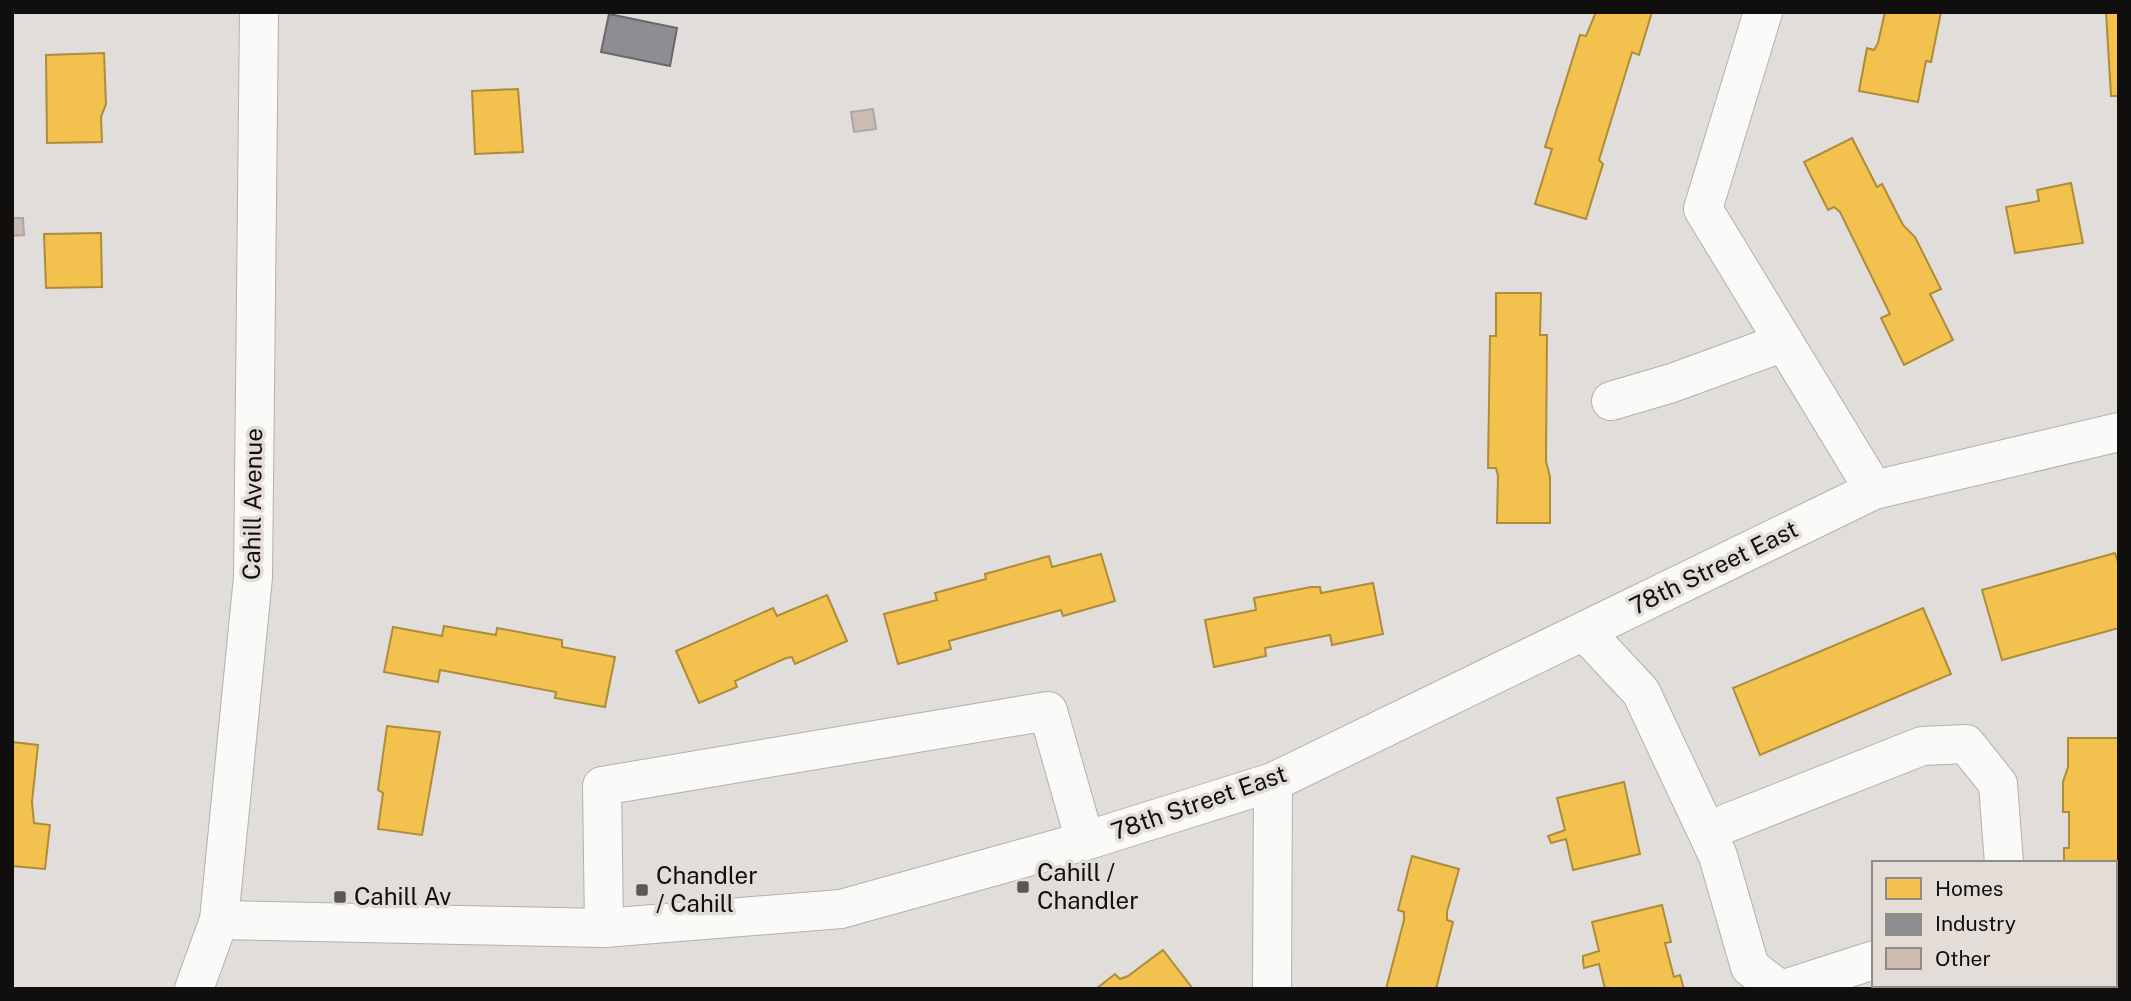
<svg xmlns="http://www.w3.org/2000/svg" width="2131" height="1001" font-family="'Public Sans',sans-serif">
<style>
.homes{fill:#f2c14e;stroke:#ae8c3a;stroke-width:2}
.industry{fill:#8d8d92;stroke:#68676a;stroke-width:2}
.building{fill:#cbbbb1;stroke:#aba7a5;stroke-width:2}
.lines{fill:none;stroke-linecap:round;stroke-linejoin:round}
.minor-casing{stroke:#b3b0ad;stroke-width:40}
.minor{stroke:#fafaf9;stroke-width:38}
.poi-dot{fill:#5a5755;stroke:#e4ddd7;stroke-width:2.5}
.labels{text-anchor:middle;stroke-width:7;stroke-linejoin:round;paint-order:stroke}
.street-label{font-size:24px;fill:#110f0d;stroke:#e4ddd7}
.poi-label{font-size:24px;fill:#110f0d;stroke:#e4ddd7;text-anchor:start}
</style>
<rect width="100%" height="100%" fill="#e1ddda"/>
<g class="homes">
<polygon points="1596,12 1652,12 1639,55 1632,52 1599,160 1603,164 1586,219 1535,204 1552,149 1545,147 1580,35 1586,36"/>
<polygon points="1885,12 1941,12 1931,62 1926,61 1918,102 1859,91 1867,48 1874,50 1878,43"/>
<polygon points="2106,12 2119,12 2119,96 2111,96"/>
<polygon points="104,53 106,104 101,117 102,142 47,143 46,55"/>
<polygon points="518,89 523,152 475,154 472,91"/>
<polygon points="1852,138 1877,187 1882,184 1903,225 1915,237 1941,289 1930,294 1953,340 1904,365 1881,318 1890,314 1840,212 1834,207 1828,210 1804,162"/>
<polygon points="2071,183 2083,243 2015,253 2006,207 2039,201 2037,190"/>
<polygon points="101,233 102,287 46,288 44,234"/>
<polygon points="1496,293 1541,293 1540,335 1547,335 1546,461 1550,477 1550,523 1497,523 1498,476 1496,468 1488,468 1490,336 1496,336"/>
<polygon points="2115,553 2119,565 2119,628 2002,660 1982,590"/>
<polygon points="1101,554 1115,601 1063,616 1061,610 949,641 951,649 898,664 884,614 937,600 935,593 986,579 985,574 1049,556 1052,567"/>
<polygon points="1373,583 1383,634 1332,645 1330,635 1265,648 1266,656 1214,667 1205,620 1256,610 1254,598 1311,587 1320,587 1321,593"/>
<polygon points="827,595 847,641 795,664 792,657 786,658 735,681 737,687 699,703 676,651 773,608 777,616"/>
<polygon points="1923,608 1951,674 1760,755 1733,688"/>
<polygon points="444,626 496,635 497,628 562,640 562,647 615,657 605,707 555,698 556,692 440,670 438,682 384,672 393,627 442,636"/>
<polygon points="387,726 440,732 422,835 378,829 383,793 378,790"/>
<polygon points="2068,738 2119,738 2119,925 2115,925 2115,863 2064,863 2064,848 2069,848 2069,812 2063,812 2063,782 2068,767"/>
<polygon points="12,742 38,745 32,802 34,823 50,825 45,869 12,866"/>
<polygon points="1624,782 1640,854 1573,870 1566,839 1551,843 1548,836 1565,830 1557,798"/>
<polygon points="1412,856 1459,869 1447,912 1447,920 1453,922 1436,989 1386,989 1404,920 1404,912 1398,910"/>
<polygon points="1662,905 1671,942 1665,943 1674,977 1680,975 1684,989 1605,989 1599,964 1584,968 1583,962 1583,956 1599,951 1592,922"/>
<polygon points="1163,950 1193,989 1096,989 1115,974 1120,979 1128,976"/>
<polygon points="2007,985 2051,985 2053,989 2001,989"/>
</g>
<polygon class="industry" points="609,14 677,28 670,66 601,52"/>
<g class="building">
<polygon points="873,109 876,129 854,132 851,112"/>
<polygon points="12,218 23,218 24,235 12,236"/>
</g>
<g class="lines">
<g class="minor-casing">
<g id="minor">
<polyline points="1763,12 1703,209 1874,490"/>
<polyline points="1611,401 1672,383 1784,342"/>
<polyline points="1584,631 1641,692 1718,856 1750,967 1779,989"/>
<polyline points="1707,831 1922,746 1966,744 1998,784 2004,863"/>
<polyline points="219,920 604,928 841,909 1085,841 1273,782 1874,490 2119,432"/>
<polyline points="604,928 602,786 1048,711 1085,841"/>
<polyline points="194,989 219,920 253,577 259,12"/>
<polyline points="1272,989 1273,782"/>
<polyline points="1784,989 1874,960"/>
</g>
</g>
<use href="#minor" class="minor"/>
</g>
<g class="poi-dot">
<rect x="1016" y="880" width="14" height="14" rx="3.5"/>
<rect x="635" y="883" width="14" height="14" rx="3.5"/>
<rect x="333" y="890" width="14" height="14" rx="3.5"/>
</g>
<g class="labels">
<g class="street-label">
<text transform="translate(253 504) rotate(-89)" y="8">Cahill Avenue</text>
<text transform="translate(1714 568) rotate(-26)" y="8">78th Street East</text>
<text transform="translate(1199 803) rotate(-19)" y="8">78th Street East</text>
</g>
<g class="poi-label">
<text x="1037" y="881">Cahill /<tspan x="1037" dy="28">Chandler</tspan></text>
<text x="656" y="884">Chandler<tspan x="656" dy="28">/ Cahill</tspan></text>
<text x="354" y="905">Cahill Av</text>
</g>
</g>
<rect width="2131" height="1001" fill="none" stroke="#110f0d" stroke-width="28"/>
<rect x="1872" y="861" width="245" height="126" fill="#e4ddd7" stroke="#908b86" stroke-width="2"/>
<rect x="1886" y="878" width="35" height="21" fill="#f2c14e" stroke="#908b86" stroke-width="2"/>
<text x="1935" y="896" font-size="21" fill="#110f0d">Homes</text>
<rect x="1886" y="914" width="35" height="21" fill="#8d8d92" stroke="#908b86" stroke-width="2"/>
<text x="1935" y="931" font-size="21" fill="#110f0d">Industry</text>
<rect x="1886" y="948" width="35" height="21" fill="#cbbbb1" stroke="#908b86" stroke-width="2"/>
<text x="1935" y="966" font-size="21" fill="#110f0d">Other</text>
</svg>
